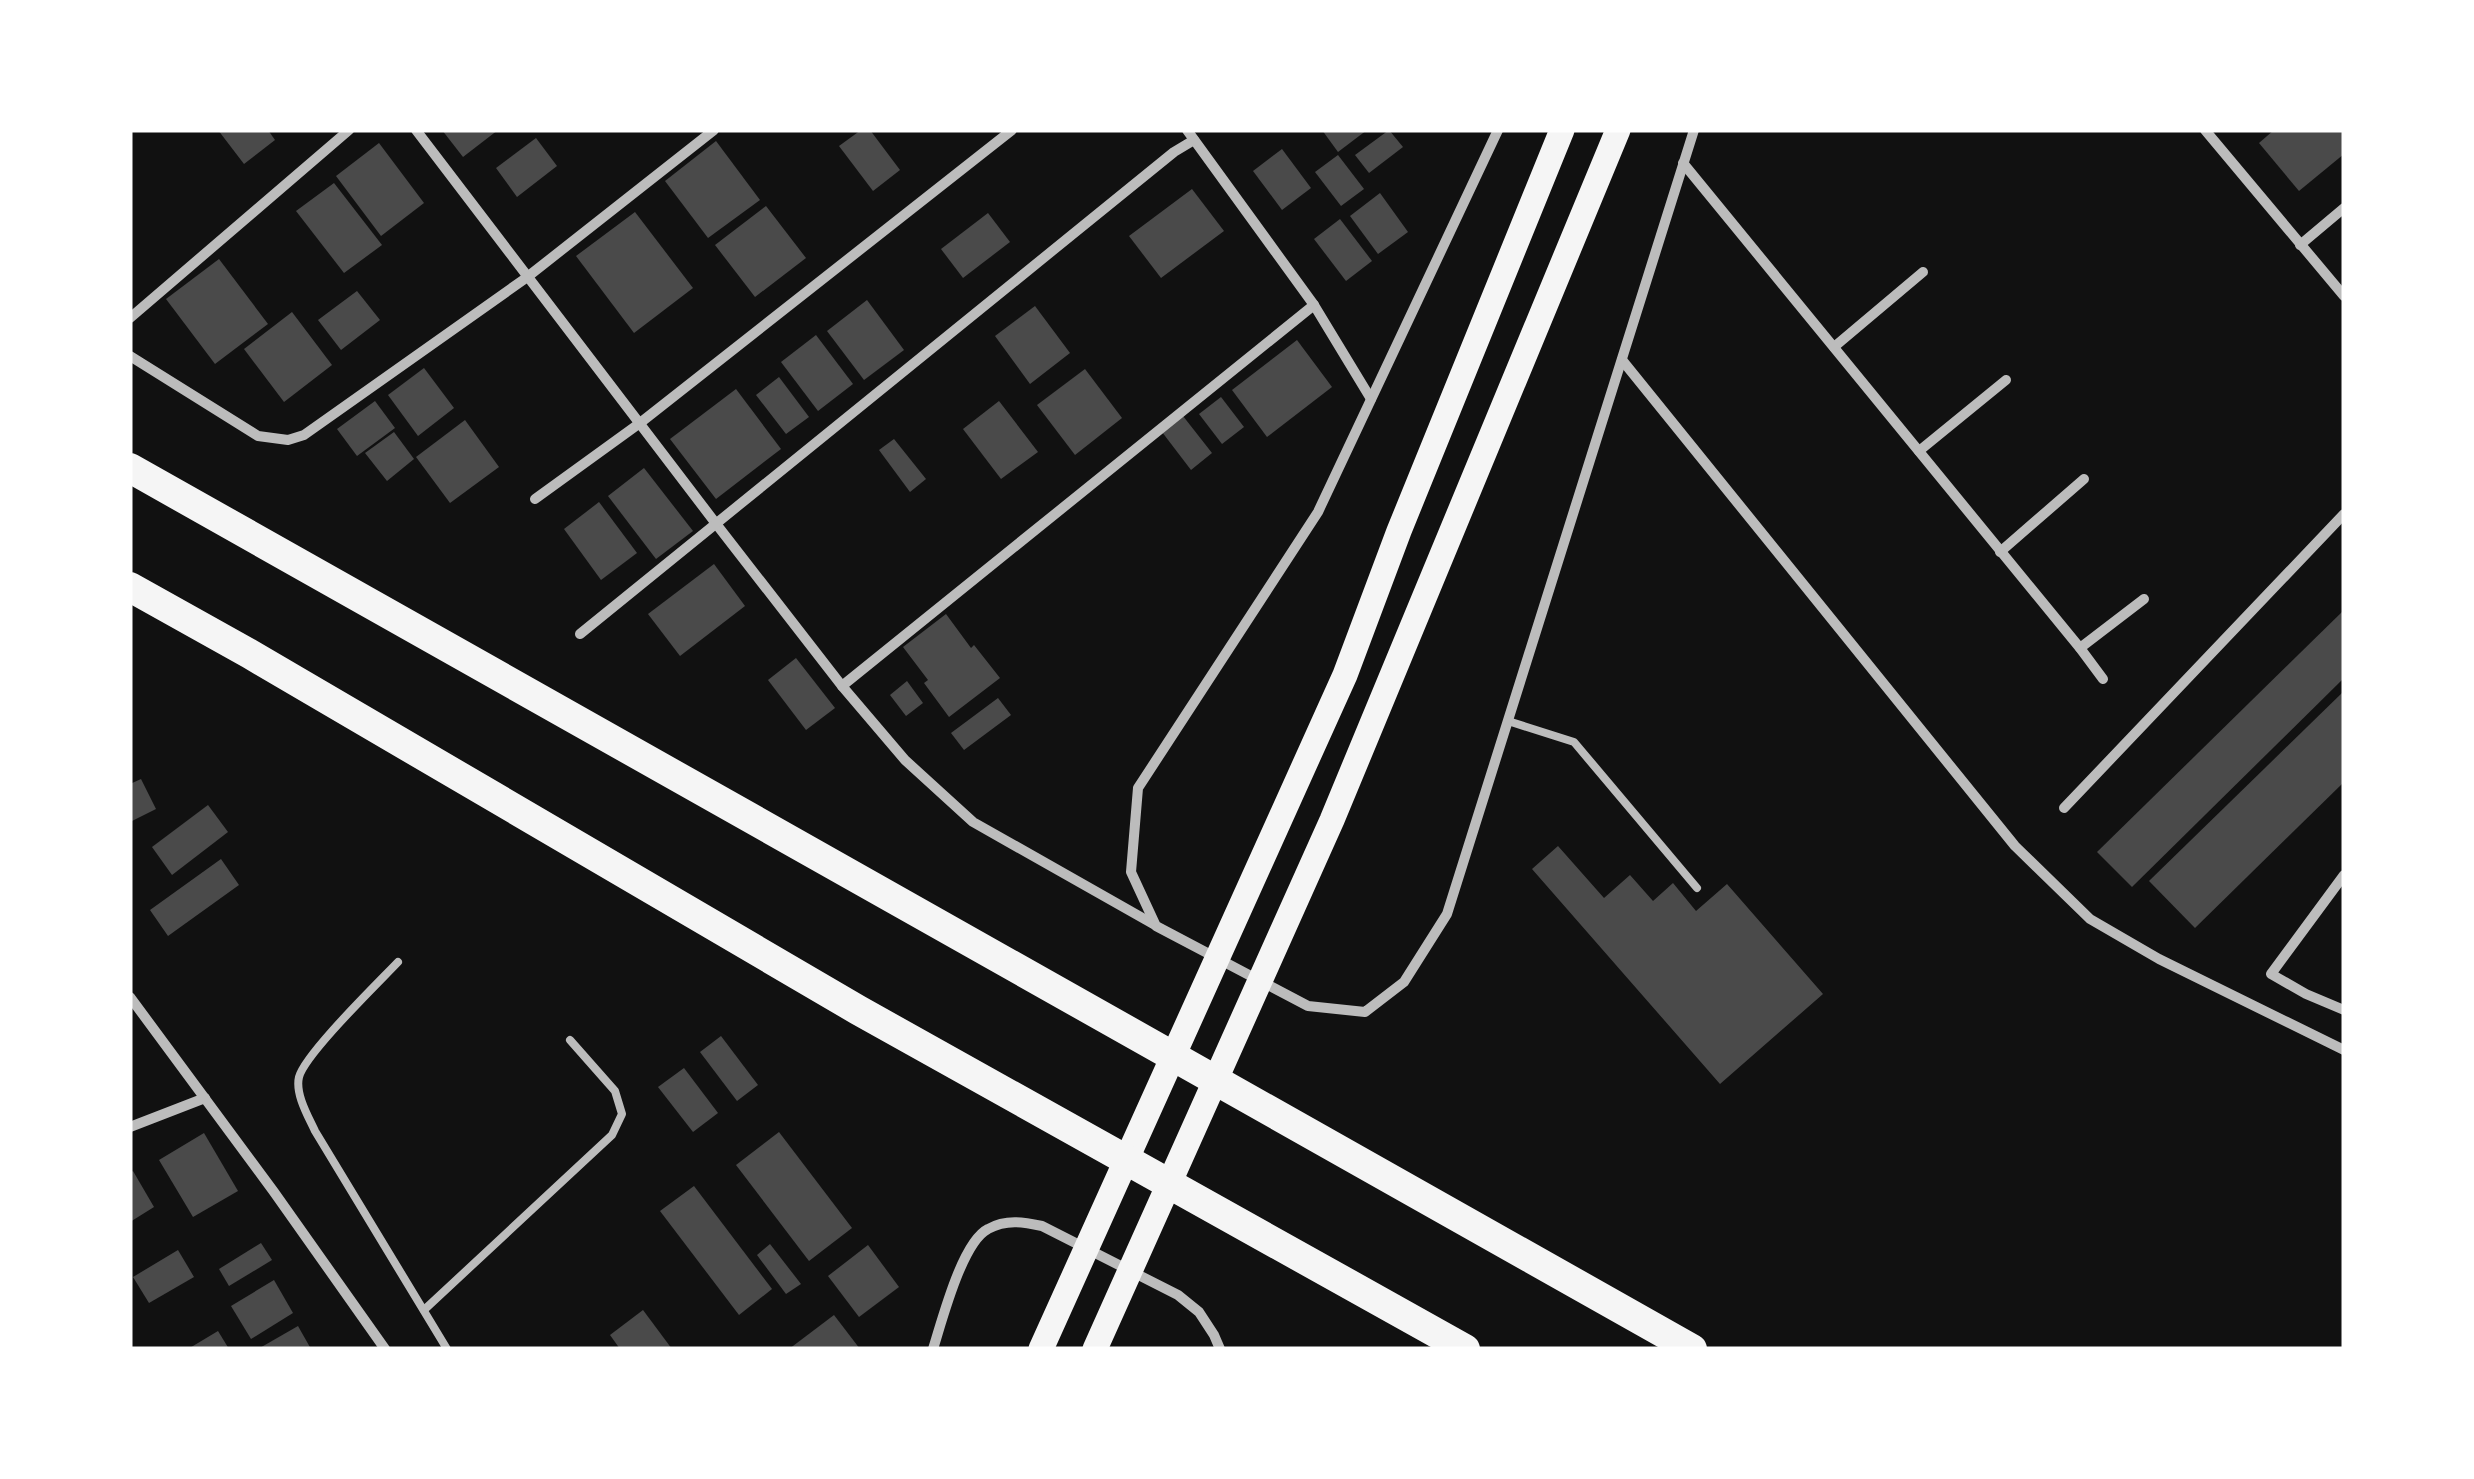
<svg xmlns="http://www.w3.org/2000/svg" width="2474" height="1479" font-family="'PT Sans Narrow',sans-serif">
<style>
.building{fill:#4a4a4a}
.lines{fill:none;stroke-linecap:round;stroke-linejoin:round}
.service{stroke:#bcbcbc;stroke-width:8}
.minor{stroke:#bcbcbc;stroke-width:10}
.primary{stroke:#f5f5f5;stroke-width:25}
.motorway{stroke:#f5f5f5;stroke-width:30}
</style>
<rect width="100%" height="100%" fill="#111"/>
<g class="building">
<polygon points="218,130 268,130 275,140 244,164"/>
<polygon points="442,130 498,130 463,157"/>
<polygon points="861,130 870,130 900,170 873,191 839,146"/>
<polygon points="1322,130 1367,130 1338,152"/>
<polygon points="1389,130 1403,147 1369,173 1355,155"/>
<polygon points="2274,130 2344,130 2344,154 2299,191 2259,143"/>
<polygon points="536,138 557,166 517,197 496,168"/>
<polygon points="716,141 760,200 708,238 665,181"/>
<polygon points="379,143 424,203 381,236 336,176"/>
<polygon points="1282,149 1311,188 1282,210 1253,171"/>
<polygon points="1338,155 1364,189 1341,206 1315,172"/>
<polygon points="334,183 382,245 344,273 296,211"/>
<polygon points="1192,189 1224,231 1161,278 1129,236"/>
<polygon points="1380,193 1408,232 1378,254 1350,216"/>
<polygon points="766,206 806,258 755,297 715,245"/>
<polygon points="635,212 693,288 634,333 576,256"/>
<polygon points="988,213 1010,242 963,278 941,249"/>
<polygon points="1340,219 1372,261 1346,281 1314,239"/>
<polygon points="219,259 268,324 215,364 166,299"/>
<polygon points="357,291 380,320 341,350 318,320"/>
<polygon points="867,300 904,350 864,380 827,331"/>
<polygon points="1035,306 1070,353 1030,384 995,336"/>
<polygon points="292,312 332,365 284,402 244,349"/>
<polygon points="816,335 853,384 818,411 781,362"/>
<polygon points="1297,340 1332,387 1267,437 1232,390"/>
<polygon points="424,368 454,408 418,436 388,395"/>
<polygon points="1085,369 1122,418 1075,455 1037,405"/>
<polygon points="779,377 809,417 786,434 756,395"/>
<polygon points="736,389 781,449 716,499 670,439"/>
<polygon points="1221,397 1244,427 1222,444 1199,414"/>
<polygon points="375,401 395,428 357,456 337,429"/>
<polygon points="999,401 1038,452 1001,479 963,429"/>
<polygon points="1183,416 1212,453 1191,470 1162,432"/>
<polygon points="465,420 499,467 450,503 416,457"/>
<polygon points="394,432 414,459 387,481 365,453"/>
<polygon points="894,439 926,479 910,492 879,450"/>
<polygon points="644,468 693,531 656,559 608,496"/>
<polygon points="599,502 637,553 601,580 564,529"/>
<polygon points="714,564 745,606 680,656 648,614"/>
<polygon points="2344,610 2344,678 2132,887 2097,852"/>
<polygon points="946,614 971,648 974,645 1000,678 949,717 924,683 928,680 903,647"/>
<polygon points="796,658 835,708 806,730 768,680"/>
<polygon points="907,681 923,703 906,716 890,695"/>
<polygon points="2344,691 2344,782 2195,928 2149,881"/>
<polygon points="998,698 1011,715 964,750 951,733"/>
<polygon points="141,779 156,809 130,822 130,784"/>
<polygon points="208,805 228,832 172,875 152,847"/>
<polygon points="1558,846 1604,898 1630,875 1653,901 1673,883 1696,911 1727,884 1823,994 1720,1084 1532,869"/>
<polygon points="221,859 239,885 168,936 150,910"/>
<polygon points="721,1036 758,1085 737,1101 700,1052"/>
<polygon points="684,1068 718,1113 693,1132 658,1087"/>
<polygon points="779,1132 852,1228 809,1261 736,1165"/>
<polygon points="204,1133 238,1191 193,1217 159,1160"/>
<polygon points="133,1171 154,1207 130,1222 130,1173"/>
<polygon points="694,1186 772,1289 739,1315 660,1211"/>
<polygon points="261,1243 272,1260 229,1286 219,1269"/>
<polygon points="770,1244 801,1284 786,1294 757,1255"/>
<polygon points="868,1245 899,1287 859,1317 828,1276"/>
<polygon points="178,1250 194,1277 149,1303 133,1277"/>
<polygon points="274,1280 293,1313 251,1339 231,1306"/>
<polygon points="643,1310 672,1349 620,1349 610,1335"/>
<polygon points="834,1315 860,1349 789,1349"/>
<polygon points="298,1326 311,1349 258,1349"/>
<polygon points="218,1331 229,1349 188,1349"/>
</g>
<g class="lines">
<g class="service">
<polyline points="1508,721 1574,742 1697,888"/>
<path d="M398 962C378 983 305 1054 299 1077 295 1094 308 1116 315 1131L447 1349"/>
<polyline points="424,1310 612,1135 622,1114 615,1091 570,1040"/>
</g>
<g class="minor">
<polyline points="416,130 717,525 842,686 905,760 973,822 1155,925"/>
<polyline points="1187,130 1314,305 1371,399"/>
<polyline points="1498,130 1318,512 1138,788 1131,872 1156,926 1308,1006 1365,1012 1404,982 1447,914 1694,130"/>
<polyline points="2205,130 2344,296"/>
<polyline points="1683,163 2080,648 2103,679"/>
<polyline points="2300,245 2344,208"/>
<polyline points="130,318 349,130"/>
<polyline points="1834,347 1923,272"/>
<polyline points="130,356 258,436 288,440 304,435 526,278 714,130"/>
<polyline points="1622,360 2015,846 2090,919 2159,959 2344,1050"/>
<polyline points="1919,451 2006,380"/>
<polyline points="535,499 640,423 1012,130"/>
<polyline points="2000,552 2084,479"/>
<polyline points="580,634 1174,152 1194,140"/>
<polyline points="2080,648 2144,599"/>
<polyline points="842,686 1314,305"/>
<polyline points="2064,808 2344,514"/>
<polyline points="2344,875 2271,974 2306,994 2344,1010"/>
<polyline points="130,997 274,1192 385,1349"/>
<polyline points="130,1127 205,1098"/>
<path d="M933 1349C942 1321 962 1242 988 1229 1006 1219 1023 1222 1042 1226L1178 1295 1199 1312 1214 1335 1220 1349"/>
</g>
<g class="primary">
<polyline points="1041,1349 1345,675 1399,531 1562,130"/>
<polyline points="1095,1349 1332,820 1618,130"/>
</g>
<g class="motorway">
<polyline points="130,468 1692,1349"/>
<polyline points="130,587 250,654 858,1010 1465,1349"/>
</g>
</g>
<rect width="2474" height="1479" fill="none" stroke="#ffffff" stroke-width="265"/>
</svg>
